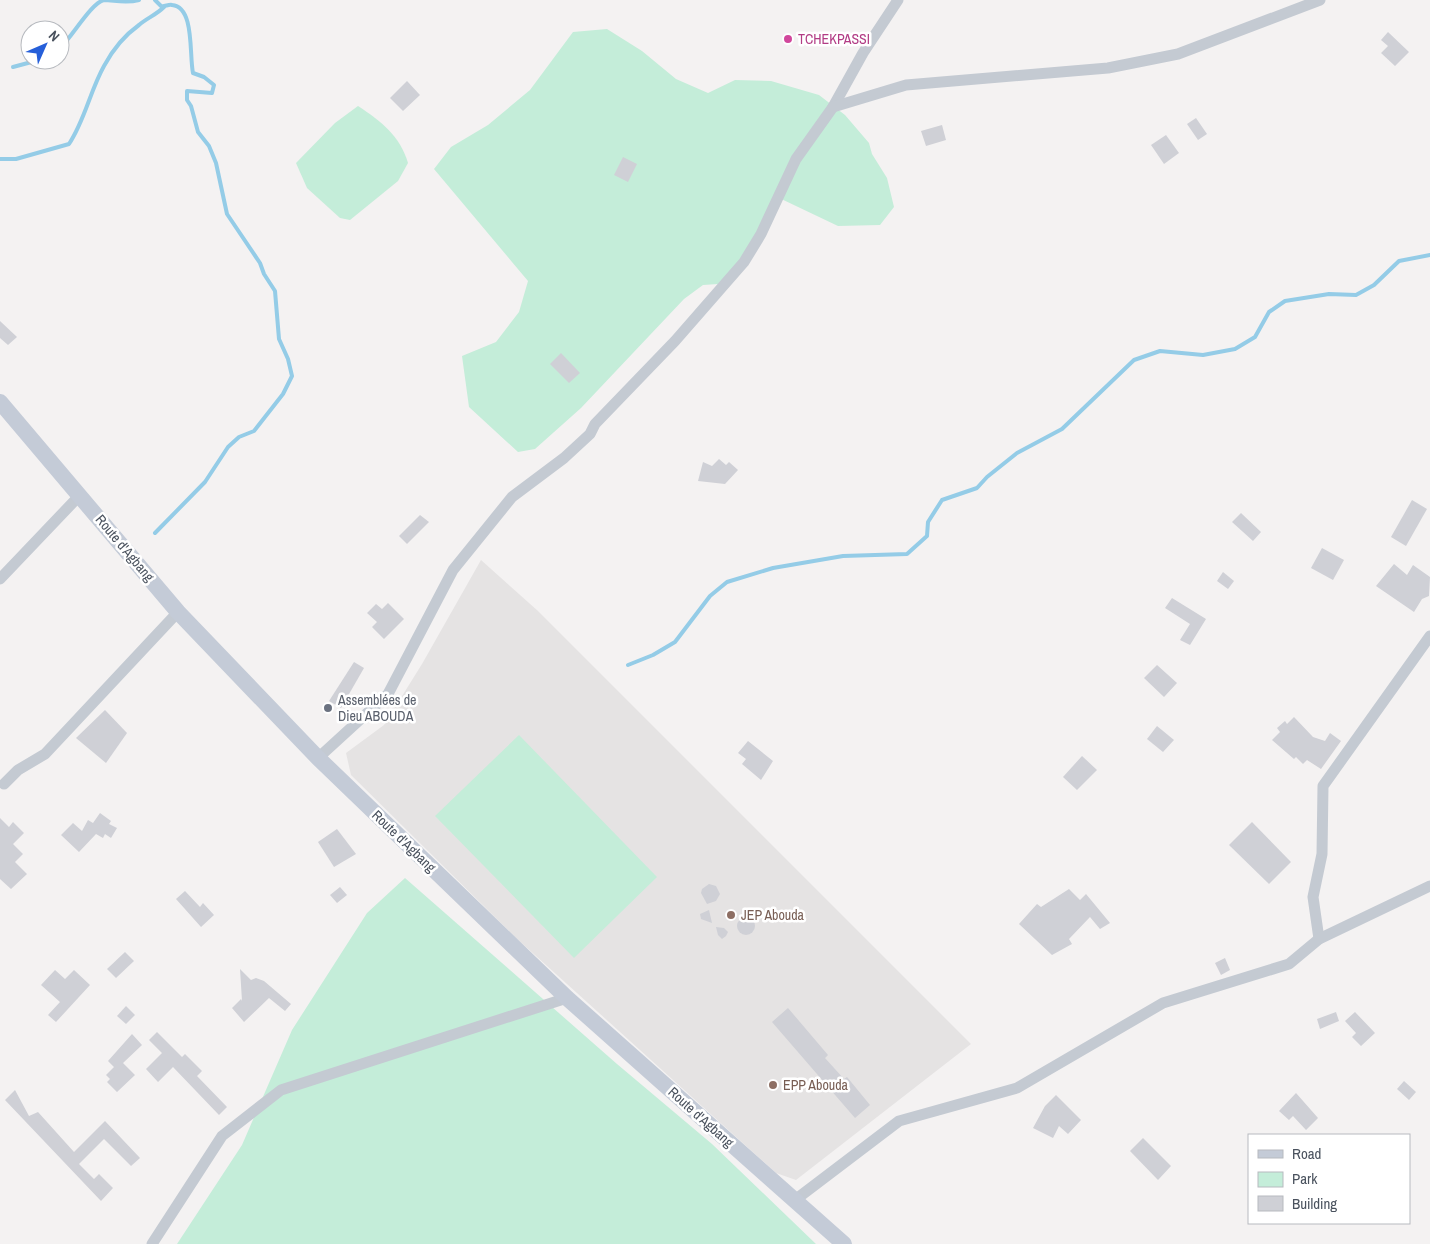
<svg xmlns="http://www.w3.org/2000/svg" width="1430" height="1244" font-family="'Archivo Narrow',sans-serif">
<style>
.education{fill:#e5e3e3}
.green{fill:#c4edd9}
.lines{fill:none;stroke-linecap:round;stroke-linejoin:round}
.stream{stroke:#94cce7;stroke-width:4}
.building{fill:#cfd0d6}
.street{stroke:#c4cad2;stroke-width:11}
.secondary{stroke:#c4cbd7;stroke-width:16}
.hotel-dot{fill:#d1479c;stroke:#fff;stroke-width:2}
.worship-dot{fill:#6b7280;stroke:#fff;stroke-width:2}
.education-dot{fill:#8d6e63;stroke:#fff;stroke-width:2}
.labels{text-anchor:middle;stroke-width:5;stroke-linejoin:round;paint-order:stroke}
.hotel-label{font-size:14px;fill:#b23c85;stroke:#fff;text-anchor:start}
.street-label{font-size:14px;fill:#4a525e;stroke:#fff}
.worship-label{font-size:14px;fill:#5b616d;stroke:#fff;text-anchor:start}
.education-label{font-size:14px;fill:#785e54;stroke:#fff;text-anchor:start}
</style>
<rect width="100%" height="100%" fill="#f4f2f2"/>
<polygon class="education" points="481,560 538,611 971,1044 796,1180 776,1173 515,937 351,775 346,753 384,725 422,664"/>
<g class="green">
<polygon points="607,29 642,51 676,79 708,93 735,80 771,81 819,95 845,115 869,143 872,154 887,178 894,207 880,225 838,226 775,196 746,258 718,284 703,285 684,299 581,408 535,449 518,452 469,407 462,356 496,342 519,312 528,281 434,169 451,147 488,125 530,90 573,32"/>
<path d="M358 106C381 121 400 136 408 163L398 181 350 220 340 218 307 188 296 163 335 123Z"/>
<polygon points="519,735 657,877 574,958 435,816"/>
<polygon points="405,878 617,1064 712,1144 816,1244 177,1244 242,1145 292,1030 367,913"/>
</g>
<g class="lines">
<g class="stream">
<path d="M60 48C72 37 91 3 104 0 114 0 125 4 139 0"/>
<polyline points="13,67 39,60"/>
<path d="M0 159H16L69 144C85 120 90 91 104 66 112 51 125 35 139 25 147 18 156 15 164 7"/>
<path d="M155 533 205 482 228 447 239 437 254 431 283 394 292 376 288 359 279 339 275 291 264 274 260 263 227 214 216 163 209 146 198 132 191 106 187 100V91L212 93 214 85 204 77 193 73C189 55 195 7 172 5 169 4 164 7 161 6L155 0"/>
<polyline points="628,665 653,655 675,642 710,596 727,582 773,568 843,556 907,554 927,536 928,522 942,500 977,488 987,477 1017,453 1062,429 1134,360 1160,351 1203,355 1235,349 1255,337 1269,312 1285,301 1329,294 1356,295 1374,285 1399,261 1430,255"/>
</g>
</g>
<g class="building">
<polygon points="1388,32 1409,52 1395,66 1381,53 1388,46 1381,40"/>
<polygon points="407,81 420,95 403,111 390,98"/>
<polygon points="1196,118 1207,134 1198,140 1187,124"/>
<polygon points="942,125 946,140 926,146 921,131"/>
<polygon points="1166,135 1179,153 1164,164 1151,145"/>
<polygon points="623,157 637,164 628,182 614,175"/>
<polygon points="0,321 17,337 8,345 0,338"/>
<polygon points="561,353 580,373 569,383 550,364"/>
<polygon points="719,459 726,465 729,462 738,470 725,484 698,481 703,462 712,466"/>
<polygon points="1412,500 1427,509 1406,546 1391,537"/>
<polygon points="1241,513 1261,532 1253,541 1232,522"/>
<polygon points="420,515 429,522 407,544 399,536"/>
<polygon points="1322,548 1344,560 1333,580 1311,568"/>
<polygon points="1394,564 1407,575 1413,565 1430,577 1429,596 1422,599 1414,612 1376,586"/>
<polygon points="1223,572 1234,581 1228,589 1217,581"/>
<polygon points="1172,598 1206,619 1190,645 1180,640 1190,624 1165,608"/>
<polygon points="388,603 404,619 384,639 372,627 377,622 367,613 376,604 382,609"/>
<polygon points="354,662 364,668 341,708 329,701"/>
<polygon points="1157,665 1177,683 1164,697 1144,678"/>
<polygon points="105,710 127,733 106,763 76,738"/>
<polygon points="1294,717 1313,737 1325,741 1330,733 1341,741 1321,769 1307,760 1303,764 1296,757 1294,759 1272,740 1280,732 1277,728 1285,721 1287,724"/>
<polygon points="1157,726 1174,740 1163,752 1147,739"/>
<polygon points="748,741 773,761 761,780 742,764 746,759 738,753"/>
<polygon points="1082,756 1097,770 1077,790 1063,777"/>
<polygon points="100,813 111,821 109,824 117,828 111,838 105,834 103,838 96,834 79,852 61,835 73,823 82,831 88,820 93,823"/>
<polygon points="0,818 9,827 13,822 24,833 13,844 23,854 15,862 27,874 11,889 0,879"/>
<polygon points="1252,822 1291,862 1269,884 1229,845"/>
<polygon points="337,829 356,854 334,867 318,842"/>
<polygon points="709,884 716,886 720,894 716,901 707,904 701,893 702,889"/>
<polygon points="340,887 347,895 337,903 330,895"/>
<polygon points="1069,889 1080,900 1086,894 1110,923 1100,929 1090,917 1069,939 1072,944 1052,955 1019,924 1037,904 1041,907"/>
<polygon points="185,891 200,907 203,903 214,915 201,927 176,899"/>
<polygon points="709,910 712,923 701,919 700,914"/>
<circle cx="746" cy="926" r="9"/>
<polygon points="716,927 724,928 728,932 726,936 722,939 718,935"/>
<polygon points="125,952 134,961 116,978 107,969"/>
<polygon points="1225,958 1230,970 1221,975 1215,963"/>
<polygon points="240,969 251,980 256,978 264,981 291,1004 285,1011 269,998 244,1022 232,1008 241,999 242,1001"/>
<polygon points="55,970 65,979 74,970 90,985 56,1022 48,1015 60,1002 41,985"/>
<polygon points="126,1006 135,1015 126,1024 117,1016"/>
<polygon points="788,1008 828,1055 825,1058 844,1079 847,1077 870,1105 855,1118 772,1022"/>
<polygon points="1336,1012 1339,1021 1320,1029 1317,1019"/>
<polygon points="1355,1012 1375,1033 1361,1046 1352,1037 1356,1033 1345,1021"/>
<polygon points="157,1032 182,1057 185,1054 202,1071 197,1076 227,1107 219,1115 173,1067 158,1082 146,1069 162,1053 149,1040"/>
<polygon points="132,1034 142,1045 123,1063 135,1075 117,1092 107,1082 110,1079 106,1075 114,1067 108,1061"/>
<polygon points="1404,1081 1416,1092 1409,1100 1397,1089"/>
<polygon points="15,1090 29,1116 38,1112 74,1152 105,1121 140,1158 131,1166 104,1139 79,1164 94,1179 99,1174 113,1188 101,1201 5,1100"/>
<polygon points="1296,1093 1318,1118 1306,1130 1293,1116 1289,1120 1279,1111"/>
<polygon points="1056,1095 1081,1120 1068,1134 1059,1126 1053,1138 1033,1128 1045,1106"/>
<polygon points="1143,1138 1171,1166 1158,1180 1130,1151"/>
</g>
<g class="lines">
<g class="street">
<polyline points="833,107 863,53 898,0"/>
<polyline points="0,579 80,495"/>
<polyline points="318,758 388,694 453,570 512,497 564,458 590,434 595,424 675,341 744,262 761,234 796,159 833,107 906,85 1108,68 1178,54 1320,0"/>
<polyline points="4,784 18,770 45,754 178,612"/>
<polyline points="1319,939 1313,897 1322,854 1323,786 1430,636"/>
<polyline points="795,1200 899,1121 1017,1088 1163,1003 1289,964 1319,939 1430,886"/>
<polyline points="152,1244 222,1136 281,1090 567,998"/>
</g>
<polyline class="secondary" points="0,402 178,612 318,758 567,998 844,1244"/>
</g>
<circle class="hotel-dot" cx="788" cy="39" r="5"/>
<circle class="worship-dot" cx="328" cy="708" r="5"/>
<g class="education-dot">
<circle cx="731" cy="915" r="5"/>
<circle cx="773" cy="1085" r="5"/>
</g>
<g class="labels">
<g class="hotel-label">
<text x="798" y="44">TCHEKPASSI</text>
</g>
<g class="street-label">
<text transform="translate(125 548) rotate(50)" y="5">Route d'Agbang</text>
<text transform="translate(404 841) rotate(44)" y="5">Route d'Agbang</text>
<text transform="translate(701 1117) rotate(42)" y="5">Route d'Agbang</text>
</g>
<g class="worship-label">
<text x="338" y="705">Assemblées de<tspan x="338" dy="16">Dieu ABOUDA</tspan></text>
</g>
<g class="education-label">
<text x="741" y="920">JEP Abouda</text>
<text x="783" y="1090">EPP Abouda</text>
</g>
</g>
<rect x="1248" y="1134" width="162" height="90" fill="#ffffff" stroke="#b7babf"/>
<rect x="1258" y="1150" width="25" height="8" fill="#c4cbd7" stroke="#b7babf"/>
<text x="1292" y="1159" font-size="15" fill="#4a525e">Road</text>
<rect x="1258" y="1172" width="25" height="15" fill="#c4edd9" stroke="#b7babf"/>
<text x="1292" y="1184" font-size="15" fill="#4a525e">Park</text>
<rect x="1258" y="1196" width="25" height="15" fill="#cfd0d6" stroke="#b7babf"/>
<text x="1292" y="1209" font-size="15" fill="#4a525e">Building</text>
<g transform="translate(45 45) rotate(45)"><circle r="24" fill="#ffffff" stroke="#b7babf"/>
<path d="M0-4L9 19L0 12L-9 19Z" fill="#265fd9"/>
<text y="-8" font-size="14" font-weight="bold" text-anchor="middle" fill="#4a525e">N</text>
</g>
</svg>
